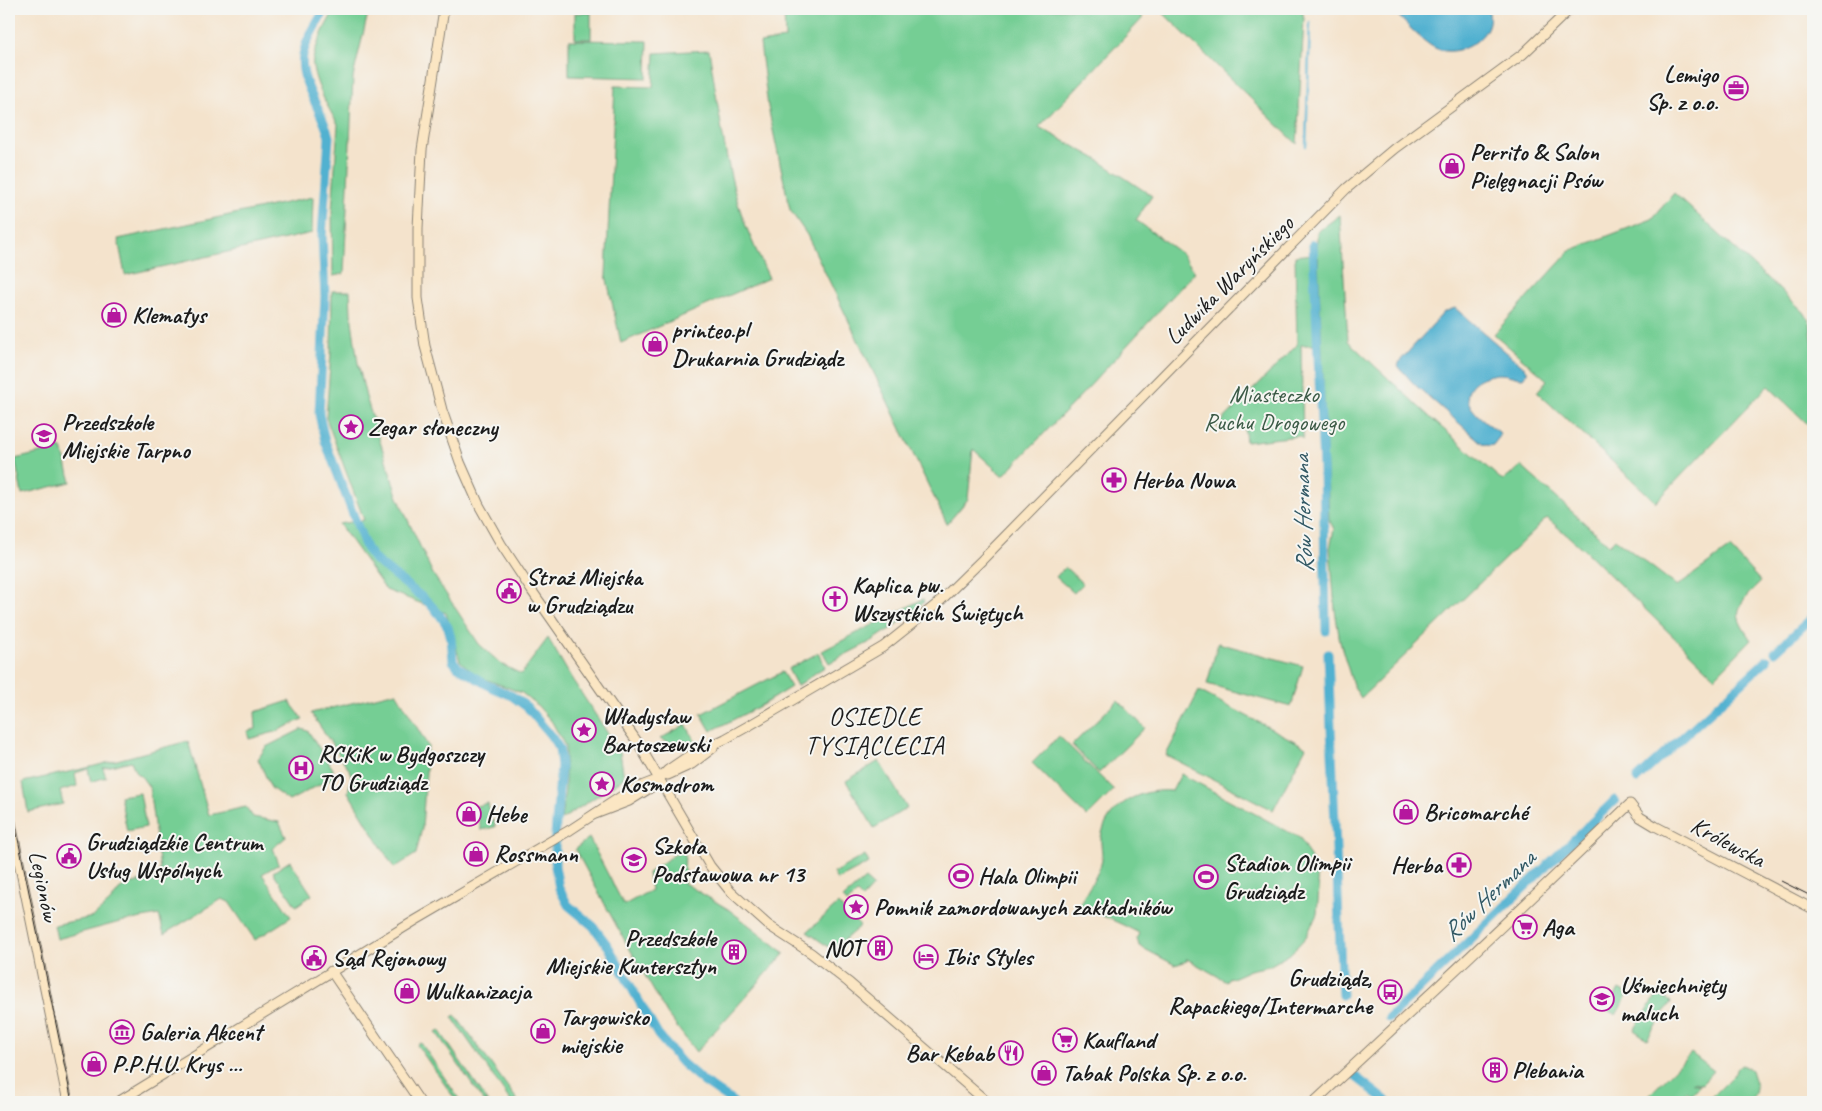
<svg xmlns="http://www.w3.org/2000/svg" width="1822" height="1111" font-family="Caveat,sans-serif">
<style>
.green{fill:#75ce94;stroke:#487558}
.water{fill:#51b1d0;stroke:#366676}
.lines{fill:none;stroke-linecap:round;stroke-linejoin:round}
.stream{stroke:#51b1d0;stroke-width:2.5}
.canal{stroke:#51b1d0;stroke-width:9}
.secondary-casing{stroke:#888074;stroke-width:11}
.secondary{stroke:#fbe6c3;stroke-width:9}
.tram{stroke:#1c1c1c;stroke-width:1}
.labels{text-anchor:middle;stroke-width:4;stroke-linejoin:round;paint-order:stroke}
.poi-label{font-size:24px;font-weight:bold;fill:#1c1c1c;stroke:#f6f6f2;text-anchor:start}
.street-label{font-size:24px;fill:#1c1c1c;stroke:#f6f6f2}
.park-label{font-size:24px;fill:#3b5a46;stroke:#f6f6f2}
.water-label{font-size:25px;font-style:italic;fill:#315864;stroke:#f6f6f2}
.neighbourhood-label{font-size:25px;letter-spacing:1px;fill:#1c1c1c;stroke:#f6f6f2}
</style>
<rect width="100%" height="100%" fill="#f6f6f2"/>
<filter id="ink" filterUnits="userSpaceOnUse"><feTurbulence type="fractalNoise" baseFrequency=".02" numOctaves="2"/><feDisplacementMap in="SourceGraphic" scale="10" xChannelSelector="R" yChannelSelector="G"/><feConvolveMatrix kernelMatrix="1 2 1 2 8 2 1 2 1" color-interpolation-filters="sRGB"/></filter>
<filter id="wash" filterUnits="userSpaceOnUse"><feTurbulence type="fractalNoise" baseFrequency=".0096" numOctaves="4" result="noise"/><feDisplacementMap in="SourceGraphic" scale="20" xChannelSelector="R" yChannelSelector="G"/><feGaussianBlur stdDeviation="1.12" result="paint"/><feColorMatrix in="noise" values="0 0 0 0 0 0 0 0 0 0 0 0 0 0 0 0 0 1.4 0 .05"/><feComposite in="paint" operator="in"/></filter>
<g filter="url(#wash)">
<rect width="100%" height="100%" fill="#f4e3cc"/>
<g class="green">
<path d="M335 9H369L353 77 344 274 333 276 332 211 338 124C329 111 310 74 313 59 317 41 326 25 335 9Z"/>
<polygon points="784,9 1143,9 1142,19 1039,127 1095,158 1152,196 1136,220 1182,254 1195,272 1087,389 1003,476 973,449 968,499 947,524 807,235 790,210 768,107 760,43 785,39"/>
<polygon points="1159,9 1302,9 1304,19 1297,144"/>
<rect x="575" y="13" width="16" height="26"/>
<polygon points="569,40 648,41 647,78 569,76"/>
<path d="M709 50C717 97 723 147 735 193 743 223 756 250 769 278L621 343 606 275 615 86 653 87 655 53Z"/>
<polygon points="1674,193 1804,312 1810,322 1813,347 1813,429 1768,386 1656,502 1537,392 1547,380 1494,334 1571,250 1652,219"/>
<polygon points="313,197 312,233 125,275 118,239"/>
<path d="M1340 215 1348 341 1433 420 1503 481 1521 466 1609 545 1615 539 1677 586 1730 548 1761 582C1752 591 1735 604 1739 619 1741 626 1747 634 1751 640L1715 677 1583 549 1547 518 1361 698 1353 685 1340 642 1335 610 1330 548 1334 529 1329 520 1318 257 1316 345H1301L1303 439 1298 436 1246 442 1244 424 1216 427 1297 345 1295 256 1313 254 1317 250V232Z"/>
<polygon points="332,291 350,291 351,314 358,363 366,397 397,495 407,518 433,574 479,644 501,664 521,674 548,638 572,679 620,752 624,778 561,820 565,789 565,746 552,722 538,706 522,693 477,676 460,661 446,613 386,590 339,524 364,520 326,418 331,353"/>
<polygon points="62,448 71,482 22,494 15,459"/>
<polygon points="1065,567 1083,584 1074,593 1056,577"/>
<polygon points="923,599 924,602 893,627 872,641 829,663 822,651"/>
<polygon points="1218,643 1303,666 1291,707 1207,684"/>
<path d="M818 653 825 667C815 672 807 680 797 686L788 669Z"/>
<polygon points="782,672 791,687 762,705 711,731 701,714"/>
<polygon points="1199,691 1306,747 1273,810 1166,755"/>
<polygon points="396,692 428,746 422,828 416,854 394,868 348,792 352,774 311,713"/>
<polygon points="1118,700 1145,728 1099,773 1072,745"/>
<polygon points="289,701 303,719 275,732 249,739 247,731 256,729 255,712"/>
<polygon points="686,724 695,741 682,747 660,739"/>
<polygon points="302,729 308,731 333,769 332,778 289,801 271,788 258,759 266,747"/>
<polygon points="1059,736 1114,790 1087,817 1032,763"/>
<polygon points="188,741 209,815 246,807 253,817 279,822 286,837 273,848 279,864 262,874 291,917 255,940 229,902 222,899 164,934 159,915 120,922 57,939 54,925 93,917 110,902 119,890 128,884 158,878 160,869 149,787 141,776 136,773 131,761 103,768 106,777 91,782 88,769 75,773 77,786 60,791 63,804 28,812 23,782 91,767"/>
<polygon points="879,761 907,808 874,828 846,781"/>
<path d="M1181 774 1300 838 1314 865 1319 888 1317 914 1306 937 1290 954 1269 966 1250 970 1232 978 1229 977 1226 981 1187 959H1186L1187 961 1175 965 1139 946 1137 938 1139 933C1119 922 1099 915 1079 905 1086 892 1097 877 1101 864 1104 856 1100 846 1101 837 1108 804 1141 788 1172 791Z"/>
<polygon points="140,793 146,827 127,831 120,796"/>
<polygon points="488,803 491,821 494,820 495,827 481,830 476,806"/>
<polygon points="589,838 624,905 651,890 648,873 685,847 684,883 728,909 785,953 696,1052 667,1014 616,925 575,849"/>
<polygon points="865,855 869,863 837,880 833,873"/>
<polygon points="290,861 312,895 296,906 273,872"/>
<polygon points="865,879 873,886 862,898 857,893 847,903 843,898"/>
<polygon points="838,904 860,926 833,950 807,932"/>
<polygon points="1619,989 1628,994 1616,1015 1607,1010"/>
<polygon points="1658,994 1671,1002 1647,1039 1634,1030"/>
<polygon points="455,1015 518,1101 511,1102 452,1017"/>
<polygon points="439,1030 488,1102 484,1102 436,1032"/>
<polygon points="421,1043 461,1102 457,1102 417,1045"/>
<polygon points="1691,1053 1714,1071 1702,1084 1693,1082 1693,1083 1700,1085 1691,1095 1687,1090 1685,1092 1690,1096 1684,1102 1678,1102 1677,1101 1675,1102 1642,1102"/>
<path d="M1742 1065 1751 1070C1755 1085 1761 1090 1748 1102H1707L1736 1073 1738 1067Z"/>
</g>
<g class="water">
<path d="M1391 9H1488C1498 36 1458 60 1435 48 1422 42 1402 19 1391 9Z"/>
<path d="M1455 308 1527 370V373L1523 378C1515 378 1508 374 1500 374 1491 374 1480 378 1474 383 1454 402 1485 421 1499 432L1500 436 1493 445 1489 446 1483 444 1414 384 1398 366 1400 361 1444 312Z"/>
</g>
<g class="lines">
<polyline class="stream" points="1306,146 1310,22"/>
<g class="canal">
<path d="M325 9C317 23 306 39 303 55 298 81 323 111 329 137L322 236 325 296 319 414 325 441 366 548 375 560 428 602 439 614 448 627 451 638 453 661 458 667 489 686 512 696 527 707 551 736 559 748 561 766 555 835V866L559 888 568 905 593 926 608 946 658 1035 682 1063 704 1082 733 1102"/>
<polyline points="1313,244 1323,467 1326,631"/>
<polyline points="1775,652 1813,617"/>
<polyline points="1328,654 1342,995"/>
<polyline points="1637,779 1767,660"/>
<polyline points="1389,1018 1615,800"/>
<polyline points="1356,1077 1388,1102"/>
</g>
</g>
</g>
<g filter="url(#ink)">
<g class="lines">
<g class="secondary-casing">
<g id="secondary">
<polyline points="444,9 422,150 418,228 418,298 425,346 442,410 460,462 479,505 501,544 532,591 638,743 710,866 730,891 768,925 811,953 848,982 987,1102"/>
<polyline points="668,775 692,764 713,748"/>
<polyline points="9,813 68,1102"/>
<polyline points="595,814 629,801 650,788 668,770 687,757 725,739 750,725 883,647 937,604 982,560 1346,189 1395,148 1523,54 1570,9"/>
<polyline points="331,971 420,1102"/>
<polyline points="118,1102 416,920 570,830 631,790 654,781"/>
<path d="M1314 1102C1420 1004 1526 904 1630 804L1640 817 1655 826 1813 909"/>
</g>
</g>
<use href="#secondary" class="secondary"/>
<g class="tram">
<polyline points="9,795 72,1102"/>
<polyline points="1781,881 1813,897"/>
</g>
</g>
</g>
<defs>
<g id="office-ring" transform="scale(1.25)"><circle r="9.5" fill="#f6f6f2" stroke="#b5179e" stroke-width="1.5"/><path d="M-6-3h4V-5.5h4V-3h4V5H-6ZM-1-4.5V-3h2v-1.5ZM-6 0V1H6V0Z" fill="#b5179e"/></g>
<g id="shop-ring" transform="scale(1.25)"><circle r="9.5" fill="#f6f6f2" stroke="#b5179e" stroke-width="1.5"/><path d="M-5-2.5h2.3a2.7 3.5 0 0 1 5.4 0H5L5.5 6h-11ZM-1.5-2.5h3a1.5 2.3 0 0 0-3 0Z" fill="#b5179e"/></g>
<g id="sight-ring" transform="scale(1.25)"><circle r="9.5" fill="#f6f6f2" stroke="#b5179e" stroke-width="1.5"/><path d="M0-6L1.8-2.2L6-1.7L2.9 1.2L3.7 5.4L0 3.3L-3.7 5.4L-2.9 1.2L-6-1.7L-1.8-2.2Z" fill="#b5179e"/></g>
<g id="school-ring" transform="scale(1.25)"><circle r="9.5" fill="#f6f6f2" stroke="#b5179e" stroke-width="1.5"/><path d="M0-5L7-2L0 1L-7-2ZM-4 1L0 2.5L4 1V4Q0 6-4 4Z" fill="#b5179e"/></g>
<g id="pharmacy-ring" transform="scale(1.25)"><circle r="9.5" fill="#f6f6f2" stroke="#b5179e" stroke-width="1.5"/><path d="M-2-6h4v4h4v4h-4v4h-4v-4h-4v-4h4Z" fill="#b5179e"/></g>
<g id="civic-ring" transform="scale(1.25)"><circle r="9.5" fill="#f6f6f2" stroke="#b5179e" stroke-width="1.5"/><path d="M-.6-6.5H3V-4.5H.6V-3L4-1V1h2V6H-6V1h2V-1L-.6-3ZM-1.2 2.5V6h2.4V2.5Z" fill="#b5179e"/></g>
<g id="church-ring" transform="scale(1.25)"><circle r="9.5" fill="#f6f6f2" stroke="#b5179e" stroke-width="1.5"/><path d="M-1.2-6h2.4v3.5h3.3v2.4h-3.3V6h-2.4V-.1h-3.3v-2.4h3.3Z" fill="#b5179e"/></g>
<g id="hospital-ring" transform="scale(1.25)"><circle r="9.5" fill="#f6f6f2" stroke="#b5179e" stroke-width="1.5"/><path d="M-5-5h3v3.5h4V-5h3V5h-3V1.5h-4V5h-3Z" fill="#b5179e"/></g>
<g id="stadium-ring" transform="scale(1.25)"><circle r="9.5" fill="#f6f6f2" stroke="#b5179e" stroke-width="1.5"/><path d="M0-5a6.5 5 0 1 0 0 10a6.5 5 0 1 0 0-10ZM-3.5-1.8h7v3.6h-7Z" fill="#b5179e"/></g>
<g id="supermarket-ring" transform="scale(1.25)"><circle r="9.5" fill="#f6f6f2" stroke="#b5179e" stroke-width="1.5"/><path d="M-6-5.5h2.5l.6 2H6L4.5 2H-2.5L-4.4-4H-6ZM-1.5 3.2a1.3 1.3 0 1 0 .1 0ZM3 3.2a1.3 1.3 0 1 0 .1 0Z" fill="#b5179e"/></g>
<g id="building-ring" transform="scale(1.25)"><circle r="9.5" fill="#f6f6f2" stroke="#b5179e" stroke-width="1.5"/><path d="M-4-6H4V6H1V3H-1V6H-4ZM-2.5-4.3h1.7v1.8h-1.7ZM.8-4.3h1.7v1.8H.8ZM-2.5-1h1.7V.8h-1.7ZM.8-1h1.7V.8H.8Z" fill="#b5179e"/></g>
<g id="hotel-ring" transform="scale(1.25)"><circle r="9.5" fill="#f6f6f2" stroke="#b5179e" stroke-width="1.5"/><path d="M-6-4.5h1.5V1H6V5H4.5V3h-9V5H-6ZM-4 0a1.8 1.8 0 1 1 3.6 0ZM.5 0V-2.5h3Q6-2.5 6 0Z" fill="#b5179e"/></g>
<g id="bus-ring" transform="scale(1.25)"><circle r="9.5" fill="#f6f6f2" stroke="#b5179e" stroke-width="1.5"/><path d="M-5-6H5V4H4V6H2V4H-2V6H-4V4H-5ZM-3.5-4V0h7V-4ZM-3.5 1.2v1.5H-2V1.2ZM2 1.2v1.5H3.5V1.2Z" fill="#b5179e"/></g>
<g id="museum-ring" transform="scale(1.25)"><circle r="9.5" fill="#f6f6f2" stroke="#b5179e" stroke-width="1.5"/><path d="M0-6L6-3V-2H-6V-3ZM-5-1h2V3h-2ZM-1-1h2V3h-2ZM3-1h2V3H3ZM-6 4H6V6H-6Z" fill="#b5179e"/></g>
<g id="restaurant-ring" transform="scale(1.25)"><circle r="9.5" fill="#f6f6f2" stroke="#b5179e" stroke-width="1.5"/><path d="M-5-6h1v4h1v-4h1v4h1v-4h1v5L-1.5 .5V6h-2V.5L-5-1ZM5-6V6H3V1.5H1.5Q1.5-4 5-6Z" fill="#b5179e"/></g>
</defs>
<g fill-rule="evenodd">
<use href="#office-ring" x="1736" y="88"/>
<use href="#shop-ring" x="1452" y="166"/>
<use href="#shop-ring" x="114" y="315"/>
<use href="#shop-ring" x="655" y="344"/>
<use href="#sight-ring" x="351" y="427"/>
<use href="#school-ring" x="44" y="436"/>
<use href="#pharmacy-ring" x="1114" y="480"/>
<use href="#civic-ring" x="509" y="591"/>
<use href="#church-ring" x="835" y="599"/>
<use href="#sight-ring" x="584" y="730"/>
<use href="#hospital-ring" x="301" y="768"/>
<use href="#sight-ring" x="602" y="784"/>
<use href="#shop-ring" x="1406" y="812"/>
<use href="#shop-ring" x="469" y="814"/>
<use href="#shop-ring" x="476" y="854"/>
<use href="#civic-ring" x="69" y="856"/>
<use href="#school-ring" x="634" y="860"/>
<use href="#pharmacy-ring" x="1459" y="865"/>
<use href="#stadium-ring" x="961" y="876"/>
<use href="#stadium-ring" x="1206" y="877"/>
<use href="#sight-ring" x="856" y="907"/>
<use href="#supermarket-ring" x="1525" y="927"/>
<use href="#building-ring" x="880" y="948"/>
<use href="#building-ring" x="734" y="952"/>
<use href="#hotel-ring" x="926" y="957"/>
<use href="#civic-ring" x="314" y="958"/>
<use href="#shop-ring" x="407" y="991"/>
<use href="#bus-ring" x="1390" y="992"/>
<use href="#school-ring" x="1602" y="999"/>
<use href="#shop-ring" x="543" y="1031"/>
<use href="#museum-ring" x="122" y="1032"/>
<use href="#supermarket-ring" x="1065" y="1040"/>
<use href="#restaurant-ring" x="1011" y="1053"/>
<use href="#shop-ring" x="94" y="1064"/>
<use href="#building-ring" x="1495" y="1070"/>
<use href="#shop-ring" x="1044" y="1073"/>
</g>
<g class="labels">
<g class="poi-label">
<text x="1718" y="82" text-anchor="end">Lemigo<tspan x="1718" dy="28">Sp. z o.o.</tspan></text>
<text x="1470" y="160">Perrito &amp; Salon<tspan x="1470" dy="28">Pielęgnacji Psów</tspan></text>
<text x="132" y="323">Klematys</text>
<text x="672" y="338">printeo.pl<tspan x="672" dy="28">Drukarnia Grudziądz</tspan></text>
<text x="62" y="430">Przedszkole<tspan x="62" dy="28">Miejskie Tarpno</tspan></text>
<text x="368" y="435">Zegar słoneczny</text>
<text x="1132" y="488">Herba Nowa</text>
<text x="526" y="585">Straż Miejska<tspan x="526" dy="28">w Grudziądzu</tspan></text>
<text x="852" y="593">Kaplica pw.<tspan x="852" dy="28">Wszystkich Świętych</tspan></text>
<text x="602" y="724">Władysław<tspan x="602" dy="28">Bartoszewski</tspan></text>
<text x="318" y="762">RCKiK w Bydgoszczy<tspan x="318" dy="28">TO Grudziądz</tspan></text>
<text x="620" y="792">Kosmodrom</text>
<text x="1424" y="820">Bricomarché</text>
<text x="486" y="822">Hebe</text>
<text x="86" y="850">Grudziądzkie Centrum<tspan x="86" dy="28">Usług Wspólnych</tspan></text>
<text x="652" y="854">Szkoła<tspan x="652" dy="28">Podstawowa nr 13</tspan></text>
<text x="494" y="862">Rossmann</text>
<text x="1224" y="871">Stadion Olimpii<tspan x="1224" dy="28">Grudziądz</tspan></text>
<text x="1442" y="873" text-anchor="end">Herba</text>
<text x="978" y="884">Hala Olimpii</text>
<text x="874" y="915">Pomnik zamordowanych zakładników</text>
<text x="1542" y="935">Aga</text>
<text x="716" y="946" text-anchor="end">Przedszkole<tspan x="716" dy="28">Miejskie Kuntersztyn</tspan></text>
<text x="862" y="956" text-anchor="end">NOT</text>
<text x="944" y="965">Ibis Styles</text>
<text x="332" y="966">Sąd Rejonowy</text>
<text x="1372" y="986" text-anchor="end">Grudziądz,<tspan x="1372" dy="28">Rapackiego/Intermarche</tspan></text>
<text x="1620" y="993">Uśmiechnięty<tspan x="1620" dy="28">maluch</tspan></text>
<text x="424" y="999">Wulkanizacja</text>
<text x="560" y="1025">Targowisko<tspan x="560" dy="28">miejskie</tspan></text>
<text x="140" y="1040">Galeria Akcent</text>
<text x="1082" y="1048">Kaufland</text>
<text x="994" y="1061" text-anchor="end">Bar Kebab</text>
<text x="112" y="1072">P.P.H.U. Krys ...</text>
<text x="1512" y="1078">Plebania</text>
<text x="1062" y="1081">Tabak Polska Sp. z o.o.</text>
</g>
<g class="street-label">
<text transform="translate(1229 280) rotate(-45)" y="8">Ludwika Waryńskiego</text>
<text transform="translate(1728 842) rotate(28)" y="8">Królewska</text>
<text transform="translate(44 886) rotate(78)" y="8">Legionów</text>
</g>
<g class="park-label">
<text x="1274" y="402">Miasteczko<tspan x="1274" dy="28">Ruchu Drogowego</tspan></text>
</g>
<g class="water-label">
<text transform="translate(1302 514) rotate(-92)" y="9">Rów Hermana</text>
<text transform="translate(1488 895) rotate(-44)" y="9">Rów Hermana</text>
</g>
<g class="neighbourhood-label">
<text x="875" y="725">OSIEDLE<tspan x="875" dy="29">TYSIĄCLECIA</tspan></text>
</g>
</g>
<rect width="1822" height="1111" fill="none" stroke="#f6f6f2" stroke-width="30"/>
</svg>
